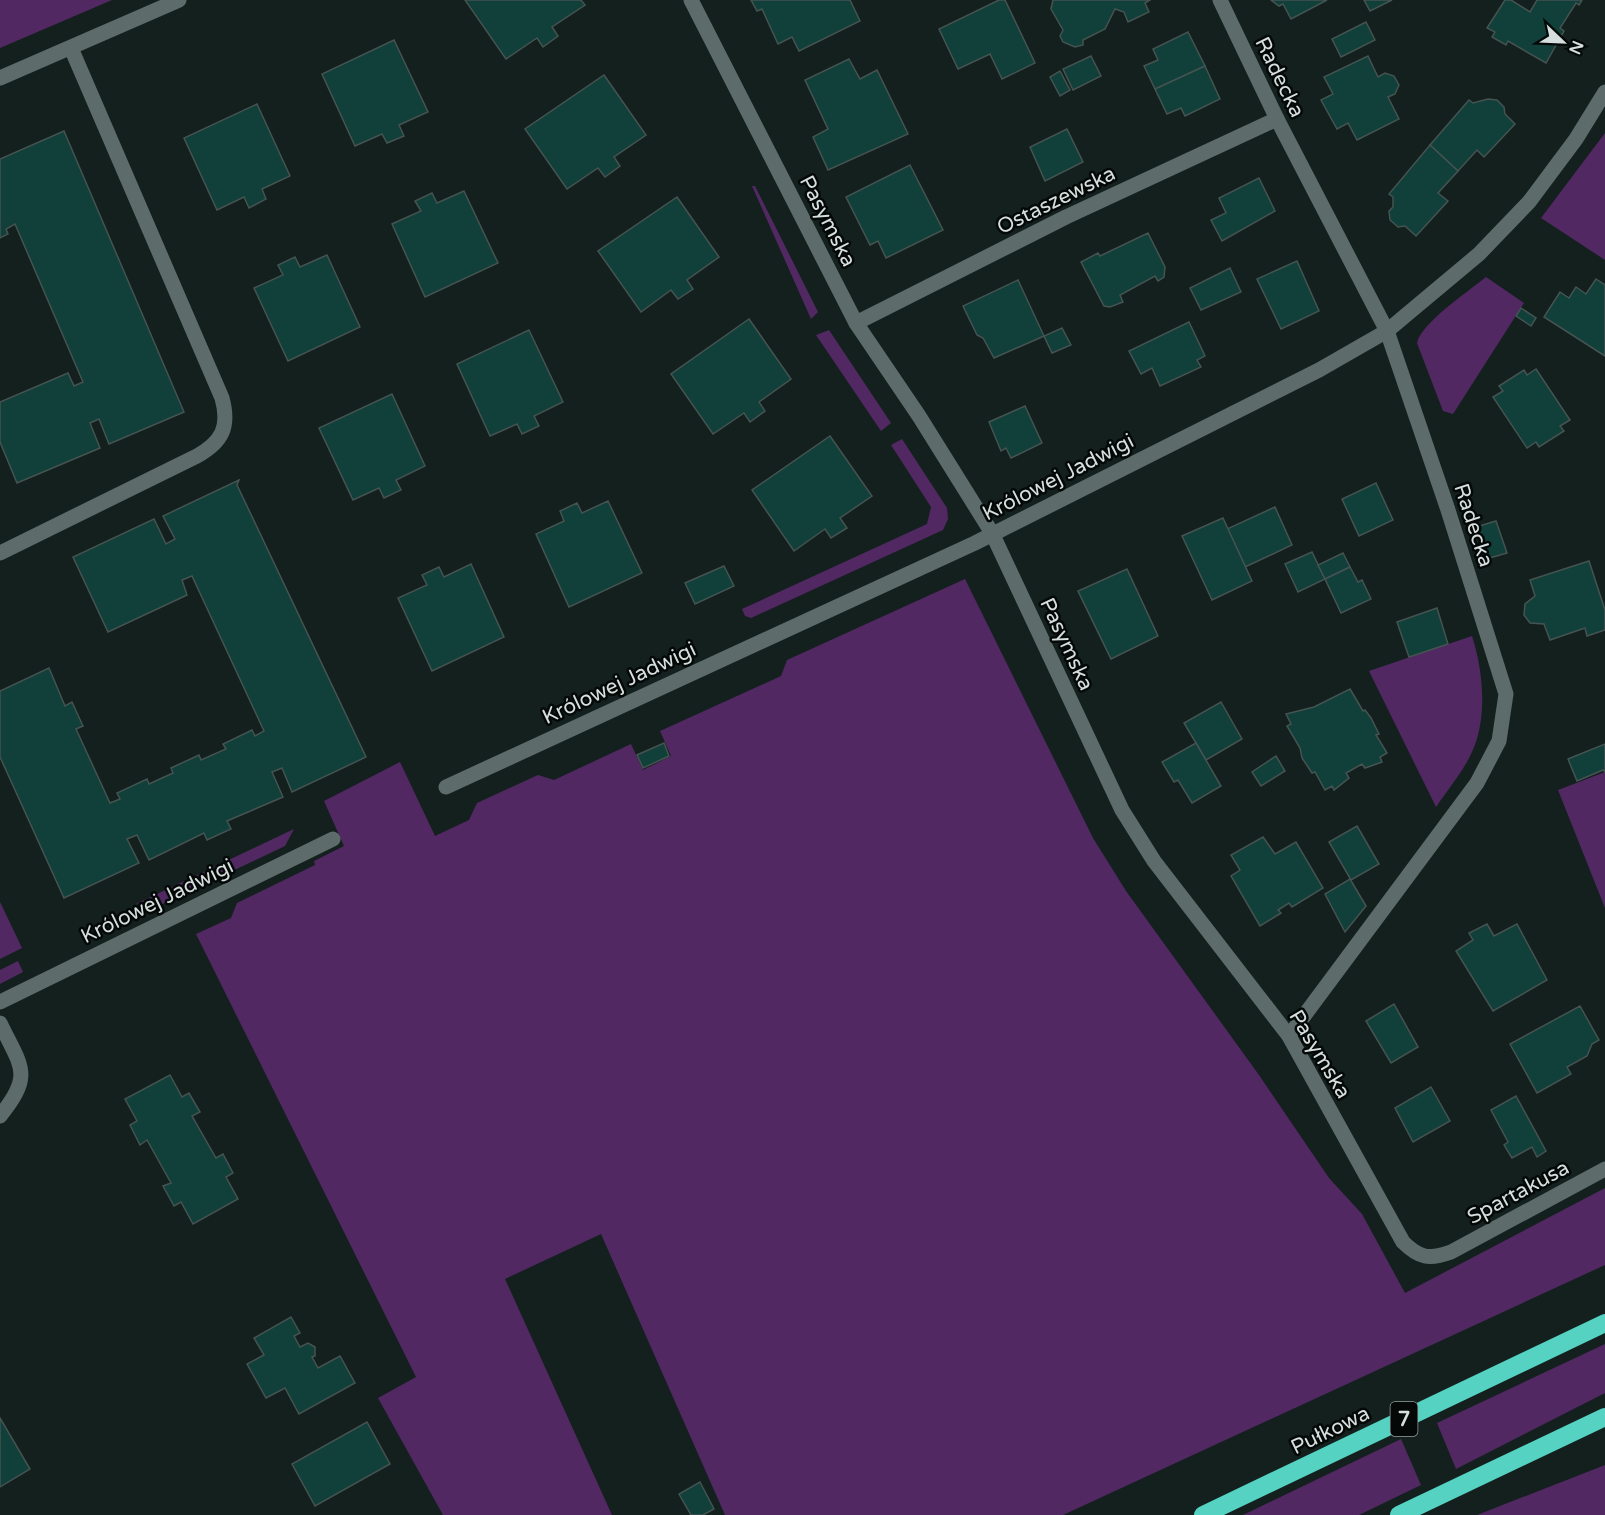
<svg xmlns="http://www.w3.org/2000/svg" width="1605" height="1515" font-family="'Varela Round',sans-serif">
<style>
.green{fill:#522863}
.building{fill:#113f3a;stroke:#455351;stroke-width:1.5}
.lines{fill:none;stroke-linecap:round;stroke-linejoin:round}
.lane{stroke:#5d6c6a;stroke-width:15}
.street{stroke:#5d6c6a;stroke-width:15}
.highway{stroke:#55d2c2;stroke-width:18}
.labels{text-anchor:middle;stroke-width:5;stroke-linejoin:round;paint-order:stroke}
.shield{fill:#040908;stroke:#979f9d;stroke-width:1.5}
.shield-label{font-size:20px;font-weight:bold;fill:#d6dfdd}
.street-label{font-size:21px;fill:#d6dfdd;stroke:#040908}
</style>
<rect width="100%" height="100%" fill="#13201e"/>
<g class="green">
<polygon points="0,0 112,0 0,48"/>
<polygon points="1605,133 1605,260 1541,218"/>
<polygon points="752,186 755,186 818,312 811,319"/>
<path d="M1486 277 1524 303 1453 414 1443 411 1417 343C1421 323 1469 291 1486 277Z"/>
<polygon points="829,330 891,423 881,431 816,335"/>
<polygon points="902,439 947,508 948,519 943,530 751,618 745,616 742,609 927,524 931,507 891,445"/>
<polygon points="965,579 1093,838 1126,891 1259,1075 1329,1178 1362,1214 1405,1293 1605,1188 1605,1265 1063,1515 725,1515 601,1234 505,1279 612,1515 443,1515 378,1398 416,1377 196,934 231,918 237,903 315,865 314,861 344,846 324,801 400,762 435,836 469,820 477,803 538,775 554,780 631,744 643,770 671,756 660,731 781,676 787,660"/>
<path d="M1472 636C1483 670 1488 718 1472 752 1463 772 1448 789 1436 807L1369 671Z"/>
<polygon points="1605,772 1605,908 1558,790"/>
<polygon points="294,829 285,846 154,908 136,904"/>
<polygon points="0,902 22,948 0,959"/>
<polygon points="18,961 23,972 0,984 0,970"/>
<polygon points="1605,1344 1605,1393 1456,1469 1437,1423"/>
<polygon points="1401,1439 1421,1485 1359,1515 1243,1515"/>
<polygon points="1605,1465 1605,1515 1477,1515"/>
</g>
<g class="building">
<polygon points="465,0 581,0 585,5 552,27 558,36 543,47 537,38 506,59"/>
<polygon points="751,0 850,0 860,21 799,51 792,37 778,44 762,9 757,11"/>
<polygon points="999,0 1005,0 1035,63 1002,79 990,54 958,69 939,29"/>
<polygon points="1053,0 1150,0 1145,3 1149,12 1128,22 1124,12 1115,9 1105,29 1083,40 1083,45 1075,47 1063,42 1060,36 1063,30 1051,9"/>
<polygon points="1271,0 1327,0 1291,19 1283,4 1279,6"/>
<polygon points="1364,0 1392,0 1370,11"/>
<polygon points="1505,0 1511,0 1530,12 1537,0 1582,0 1579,5 1576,3 1560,28 1564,31 1546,63 1508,41 1506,45 1492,37 1495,32 1487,28"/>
<polygon points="1366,22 1375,40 1341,57 1332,39"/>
<polygon points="1188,32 1205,66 1155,89 1144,66 1158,60 1153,49"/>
<polygon points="394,40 428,112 399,125 404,136 387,143 382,134 355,146 322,74"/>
<polygon points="1091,56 1101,76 1073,90 1063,69"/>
<polygon points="1368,56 1378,77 1385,73 1394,76 1399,85 1395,94 1388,97 1399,119 1357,140 1348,123 1337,129 1321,100 1333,94 1324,77"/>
<polygon points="849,59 860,79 877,70 908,134 828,170 813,137 828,129 805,80"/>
<polygon points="1205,66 1220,99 1185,116 1181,108 1167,114 1155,89"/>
<polygon points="1060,71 1070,90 1060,96 1050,77"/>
<polygon points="604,75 646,135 614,157 620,166 605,177 598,168 567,189 525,129"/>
<polygon points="1488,99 1497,100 1504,107 1505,114 1515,124 1484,157 1477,150 1458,171 1430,145 1469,100 1473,103"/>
<polygon points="257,104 290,176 262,189 266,199 249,208 244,197 217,210 184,138"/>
<polygon points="1067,129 1083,162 1045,181 1030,147"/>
<polygon points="64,131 184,412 109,444 99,419 90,423 100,448 17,483 0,442 0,402 68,373 74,386 83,382 15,224 6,229 8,234 0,238 0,159"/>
<polygon points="1430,145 1458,171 1438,193 1448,201 1416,236 1405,226 1398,227 1390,220 1389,211 1393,207 1393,197 1389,194"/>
<polygon points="910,165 943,230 886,258 878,241 870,245 846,197"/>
<polygon points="1259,178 1275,211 1222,241 1211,220 1226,213 1219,198"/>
<polygon points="464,191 498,263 425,297 392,224 421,211 415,201 432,193 437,203"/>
<polygon points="677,197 719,257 687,280 693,289 678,299 671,290 641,312 598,251"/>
<polygon points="1148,233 1165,267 1164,277 1158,281 1155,276 1120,295 1123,302 1110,307 1104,306 1081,262 1098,253 1100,256"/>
<polygon points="327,255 360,327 288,361 254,288 283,275 278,265 295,257 300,267"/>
<polygon points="1297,261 1319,311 1281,329 1257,279"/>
<polygon points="1230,268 1241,292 1201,310 1190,288"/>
<polygon points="1596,279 1605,285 1605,356 1544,317 1560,292 1569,298 1576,287 1586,294"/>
<polygon points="1018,280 1044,336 994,358 983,338 977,335 963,306"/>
<polygon points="1521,308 1536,318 1531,326 1516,316"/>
<polygon points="749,319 791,379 759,402 765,411 750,422 744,413 713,434 671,374"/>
<polygon points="1189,322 1205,356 1197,360 1201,367 1160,386 1152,368 1141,374 1129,351"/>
<polygon points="1062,328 1071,345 1052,353 1044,336"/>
<polygon points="529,330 563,402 534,416 539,426 522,434 517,424 490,436 457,364"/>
<polygon points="1536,369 1570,420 1560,426 1564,431 1539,447 1536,442 1527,448 1493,397 1503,391 1499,386 1524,370 1527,375"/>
<polygon points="392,394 425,466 396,480 401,490 384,498 379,488 353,500 319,428"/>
<polygon points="1025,406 1042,443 1011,458 1006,448 1001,451 989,422"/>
<polygon points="830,436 872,496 840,518 847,528 831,538 825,529 794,551 752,490"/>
<polygon points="239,480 237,485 366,757 292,792 282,768 272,772 283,797 227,821 231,829 207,840 204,833 149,860 137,835 127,839 139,863 64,898 0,757 0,691 49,668 65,706 72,702 83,726 76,729 110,803 120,799 117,793 147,779 149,784 173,773 171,768 199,755 201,760 226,749 223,744 252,730 255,736 264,731 192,576 182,580 187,595 108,632 73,557 154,519 166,544 175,539 163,516"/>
<polygon points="1376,483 1393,520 1359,536 1342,499"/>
<polygon points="608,501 642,573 569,607 536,534 564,521 560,511 577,503 582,513"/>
<polygon points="1275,507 1292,545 1245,567 1227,529"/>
<polygon points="1223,518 1252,581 1212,600 1182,536"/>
<polygon points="1496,521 1507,553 1486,559 1476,527"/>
<polygon points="1312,552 1325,579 1298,592 1285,564"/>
<polygon points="1343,553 1350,567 1325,579 1318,565"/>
<polygon points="1589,561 1605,610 1605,630 1587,636 1585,628 1550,640 1544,624 1530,623 1524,615 1525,604 1535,596 1530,580"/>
<polygon points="471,564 504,637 432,671 398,598 427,585 422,575 439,567 444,577"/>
<polygon points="724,566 734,586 695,604 685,583"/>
<polygon points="1350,567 1358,582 1362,580 1371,599 1341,613 1325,579"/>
<polygon points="1127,569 1158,636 1111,659 1078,591"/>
<polygon points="1437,608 1448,644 1409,657 1397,622"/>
<polygon points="1350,689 1363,711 1365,710 1371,718 1379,734 1376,735 1387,753 1380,757 1382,762 1365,768 1362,764 1346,773 1349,778 1334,790 1332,786 1325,790 1315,772 1312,773 1302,758 1300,748 1287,726 1291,724 1286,714 1314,707"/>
<polygon points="1221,702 1242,739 1206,760 1184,723"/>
<polygon points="664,743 669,756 643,768 637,755"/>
<polygon points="1196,743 1221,786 1192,803 1178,780 1174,782 1162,762"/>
<polygon points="1605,744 1605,772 1603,770 1577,781 1568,759"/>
<polygon points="1276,756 1285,771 1261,786 1252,772"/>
<polygon points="1357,826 1379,864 1351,880 1329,842"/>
<polygon points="1263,837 1275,854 1296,842 1323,888 1292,907 1289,903 1278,910 1281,913 1260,926 1231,876 1240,870 1231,855"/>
<polygon points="1350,879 1366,906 1345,932 1325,894"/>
<polygon points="1487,924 1494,936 1517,924 1547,980 1493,1011 1456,951 1473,940 1469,933"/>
<polygon points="1394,1004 1418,1047 1391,1063 1366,1021"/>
<polygon points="1580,1006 1599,1040 1592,1044 1587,1056 1567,1067 1571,1074 1537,1093 1510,1044"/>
<polygon points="170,1075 182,1097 189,1093 200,1112 192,1116 216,1158 223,1154 233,1173 226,1177 238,1199 193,1224 181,1202 174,1206 163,1186 171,1183 147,1140 140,1145 130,1125 137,1121 125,1099"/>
<polygon points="1431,1087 1450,1121 1413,1142 1395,1108"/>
<polygon points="1516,1096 1546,1151 1537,1157 1532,1147 1512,1158 1504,1145 1508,1142 1491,1110"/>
<polygon points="291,1317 300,1333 294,1336 300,1347 308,1343 315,1347 315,1356 312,1357 318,1368 340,1356 355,1383 299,1414 285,1388 266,1398 247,1364 264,1355 254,1338"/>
<polygon points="0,1418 30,1469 0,1487"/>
<polygon points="367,1422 390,1464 315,1506 292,1464"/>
<polygon points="700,1482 714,1509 703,1515 691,1515 679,1494"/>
</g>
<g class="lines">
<path class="lane" d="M0 1023C21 1067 34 1074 0 1116"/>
<g class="street">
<path d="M691 0 856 323 919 416 992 533 1122 810 1154 861 1289 1036 1403 1242C1419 1258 1429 1260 1451 1252L1605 1169"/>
<polyline points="1220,0 1277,119 1387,331 1448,510 1506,694 1499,741 1477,783 1289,1036"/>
<polyline points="0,78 179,0"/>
<polyline points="856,323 1066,217 1277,119"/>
<path d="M0 553 197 456C222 442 230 427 222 398L71 48"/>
<polyline points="446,787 975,543 1319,370 1387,331 1479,254 1529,202 1576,139 1605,92"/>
<polyline points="0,1002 333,839"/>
</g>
<g class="highway">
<polyline points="1203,1515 1605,1323"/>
<polyline points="1399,1515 1605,1417"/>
</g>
</g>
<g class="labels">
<rect class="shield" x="1390.5" y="1402" width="27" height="34" rx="4.5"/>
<g class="shield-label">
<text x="1404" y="1426">7</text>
</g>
<g class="street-label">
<text transform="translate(1280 77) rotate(64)" y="7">Radecka</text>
<text transform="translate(1056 200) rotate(-26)" y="7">Ostaszewska</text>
<text transform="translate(828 221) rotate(63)" y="7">Pasymska</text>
<text transform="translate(1058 477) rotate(-27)" y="7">Królowej Jadwigi</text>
<text transform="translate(1474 525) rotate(72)" y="7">Radecka</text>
<text transform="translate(1067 644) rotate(65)" y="7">Pasymska</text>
<text transform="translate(619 683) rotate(-25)" y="7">Królowej Jadwigi</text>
<text transform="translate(157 901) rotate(-26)" y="7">Królowej Jadwigi</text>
<text transform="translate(1320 1054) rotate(59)" y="7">Pasymska</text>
<text transform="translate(1518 1192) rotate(-28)" y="7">Spartakusa</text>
<text transform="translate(1330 1430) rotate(-26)" y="7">Pułkowa</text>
</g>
</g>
<g transform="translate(1563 42) rotate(113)" stroke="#040908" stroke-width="4.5" paint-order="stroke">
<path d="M0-4.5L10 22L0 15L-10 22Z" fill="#d6dfdd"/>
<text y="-9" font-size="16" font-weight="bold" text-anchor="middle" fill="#d6dfdd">N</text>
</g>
</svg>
